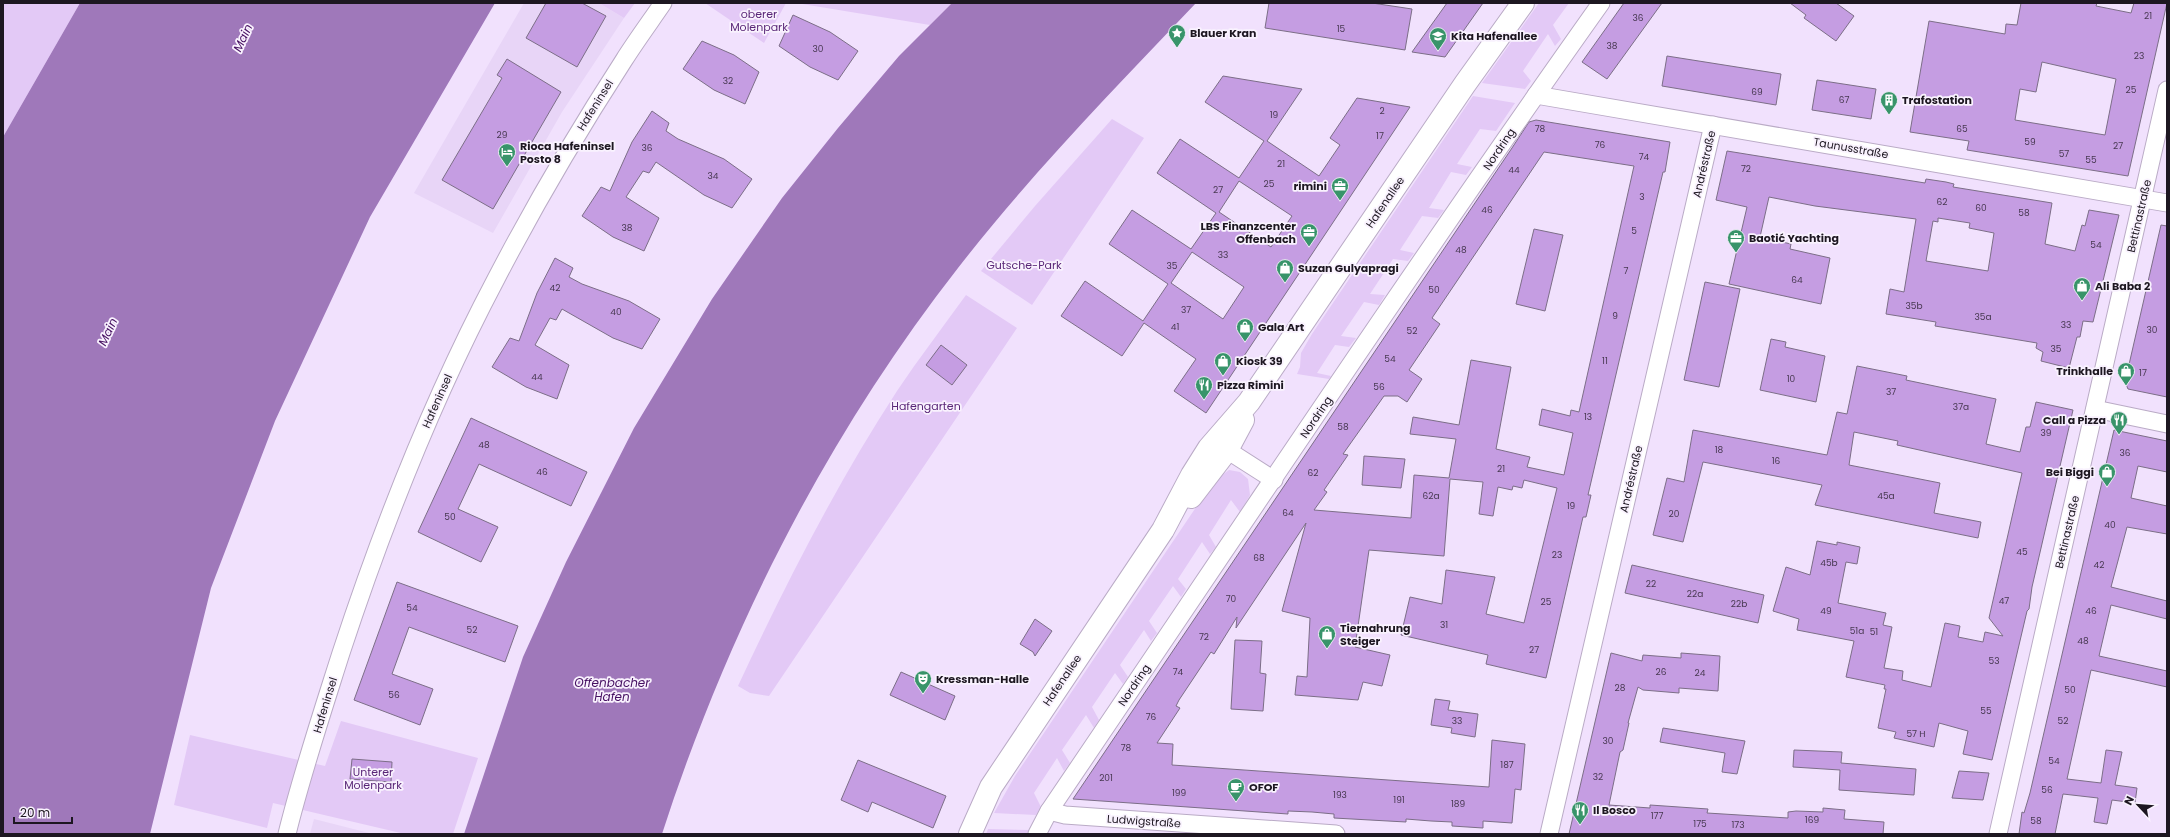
<svg xmlns="http://www.w3.org/2000/svg" width="2170" height="837" font-family="Poppins,sans-serif">
<style>
.built{fill:#e8d5f7}
.green{fill:#e3c9f6}
.water{fill:#9f78ba}
.building{fill:#c59de2;stroke:#7c6e87;fill-rule:evenodd}
.lines{fill:none;stroke-linecap:round;stroke-linejoin:round}
.minor-casing{stroke:#baabc6;stroke-width:19}
.primary-casing{stroke:#baabc6;stroke-width:24}
.minor{stroke:#fff;stroke-width:17}
.primary{stroke:#fff;stroke-width:22}
.labels{text-anchor:middle;stroke-width:3.5;stroke-linejoin:round;paint-order:stroke}
.number-label{font-size:9px;fill:#473851}
.park-label{font-size:11px;fill:#5a2778;stroke:#f9f2fe}
.poi-label{font-size:11px;font-weight:bold;fill:#1d1721;stroke:#f9f2fe;text-anchor:start}
.street-label{font-size:11px;fill:#1d1721;stroke:#f9f2fe}
.water-label{font-size:12px;font-style:italic;fill:#461062;stroke:#f9f2fe}
</style>
<rect width="100%" height="100%" fill="#f1e1fd"/>
<g class="built">
<polygon points="524,3 599,3 624,18 562,112 493,233 414,193"/>
<polygon points="314,819 373,834 310,834"/>
</g>
<g class="green">
<polygon points="3,3 80,3 3,137"/>
<polygon points="599,3 635,3 624,18"/>
<polygon points="705,3 786,3 764,43"/>
<polygon points="796,3 952,3 930,25"/>
<polygon points="1539,3 1569,3 1553,25 1561,39 1555,46 1548,34 1523,71 1531,81 1525,89 1482,83"/>
<polygon points="1473,96 1515,103 1496,131 1480,129 1457,164 1472,167 1466,175 1451,172 1429,208 1444,210 1438,218 1422,216 1400,250 1414,253 1408,261 1393,259 1370,294 1385,295 1379,305 1364,302 1341,336 1356,338 1349,347 1335,345 1317,373 1331,376 1329,379 1297,374 1300,367 1301,353 1312,334"/>
<polygon points="1112,119 1144,138 1032,305 981,271 1035,206"/>
<path d="M966 295 1017 328 769 696 750 693 738 686C785 585 836 485 897 391 919 358 943 327 966 295Z"/>
<polygon points="1229,470 1240,472 1248,479 1250,495 1240,512 1231,500 1209,535 1216,547 1210,554 1202,542 1178,579 1186,589 1181,597 1173,586 1149,621 1157,633 1151,641 1144,630 1120,665 1128,677 1123,684 1115,673 1092,707 1099,720 1094,728 1086,715 1062,750 1070,763 1064,771 1057,758 1034,793 1041,807 1036,815 994,813 1015,776 1213,482"/>
<polygon points="341,721 478,758 453,834 405,834 273,803 267,828 174,805 190,735 325,766"/>
<polygon points="988,829 1029,830 1027,834 986,834"/>
</g>
<g class="water">
<polygon points="80,3 495,3 370,217 275,421 211,588 150,834 3,834 3,137"/>
<path d="M952 3H1196C1114 89 1031 174 958 268 826 437 728 630 662 834H464L523 657 566 562 634 428 712 299 782 198 838 128 899 56Z"/>
</g>
<g class="building">
<polygon points="546,3 582,3 606,16 577,67 526,38"/>
<polygon points="1269,3 1372,3 1412,9 1405,50 1265,28"/>
<polygon points="1447,3 1483,3 1445,57 1412,52"/>
<polygon points="1624,3 1662,3 1607,79 1582,62"/>
<polygon points="1790,3 1836,3 1854,16 1836,41 1804,18 1806,15"/>
<path d="M2021 3H2097L2096 6 2131 13 2134 3H2167L2128 176 1967 150 1969 141 1910 132 1929 21 2005 34 2006 24 2017 25ZM2042 62 2116 79 2105 135 2015 120 2020 89 2036 92Z"/>
<polygon points="793,15 830,32 858,51 838,80 810,67 779,46"/>
<polygon points="702,41 734,55 759,72 745,104 714,90 683,69"/>
<polygon points="1667,56 1781,74 1776,105 1662,86"/>
<polygon points="507,59 561,92 493,209 442,180 502,78 497,75"/>
<path d="M1223 76 1302 89 1267 141 1319 176 1340 145 1330 138 1357 98 1410 107 1206 413 1174 391 1196 359 1144 323 1122 356 1061 316 1085 281 1143 321 1168 284 1109 244 1132 210 1191 249 1216 213 1157 173 1180 139 1239 178 1264 141 1205 102ZM1239 181 1292 216 1271 247 1219 212ZM1192 252 1244 287 1223 319 1171 283Z"/>
<polygon points="1817,80 1876,89 1871,119 1812,110"/>
<polygon points="652,111 669,123 666,131 678,139 724,159 752,179 732,208 704,195 656,162 649,173 643,171 626,197 659,218 644,251 613,237 582,216 601,187 610,191 632,142"/>
<path d="M1536 120 1670 142 1665 172H1663L1588 495H1591L1586 517H1583L1546 678 1486 664 1488 655 1401 635 1410 597 1442 604 1446 570 1495 577 1486 614 1524 623 1557 488 1524 480 1522 488 1513 486 1512 490 1498 487 1493 516 1479 514 1483 482 1450 479 1444 556 1369 550 1355 647 1390 655 1382 686 1363 682 1358 700 1295 695 1297 676 1307 677 1310 618 1282 611 1306 523 1236 628 1237 617 1214 654 1211 652 1179 700 1176 706 1180 708 1157 743 1173 744 1172 765 1489 787 1492 740 1525 744 1521 790 1515 789 1512 823 1483 821V828L1452 826V822L1431 821 1406 819V822L1334 818V814L1312 812 1288 811V814L1073 799 1512 148 1529 122ZM1544 152 1634 166 1579 412 1571 410 1570 416 1542 409 1539 425 1573 433 1564 475 1527 467 1530 457 1496 449 1511 367 1471 360 1459 425 1413 417 1410 434 1456 439 1449 478 1414 475 1411 518 1314 510 1327 492 1324 490 1348 455 1343 454 1384 396H1398L1407 402 1422 379 1409 370 1440 324 1432 318Z"/>
<path d="M1727 151 1925 183 1926 179 1946 182 1954 184 1953 187 2052 203 2045 244 2075 251 2082 225 2085 226 2089 210 2119 215 2093 322 2083 321 2080 337H2077L2069 368 2041 361 2043 352 2036 348 2037 343 1935 326 1936 322 1886 314 1890 289 1904 292 1916 219 1815 206 1769 197 1760 237 1791 244 1790 249 1830 258 1821 304 1729 284 1747 207 1716 200ZM1938 218 1970 223 1969 228 1994 233 1988 271 1926 261 1933 221 1938 222Z"/>
<polygon points="2161,225 2167,226 2167,397 2128,389 2125,382"/>
<polygon points="1534,229 1563,235 1545,311 1516,304"/>
<polygon points="555,258 573,268 569,277 582,284 629,301 660,319 642,349 613,338 562,309 556,320 550,318 535,345 569,365 557,399 526,387 492,367 510,338 519,341 537,293"/>
<polygon points="1705,282 1740,289 1719,387 1684,380"/>
<polygon points="1771,339 1786,342 1785,347 1825,356 1816,402 1760,390"/>
<polygon points="941,345 967,365 952,385 926,365"/>
<polygon points="1857,366 1907,376 1906,380 1996,399 1986,444 2020,452 2026,427 2030,427 2036,402 2073,410 2032,587 2029,609 2027,611 1992,760 1963,754 1968,731 1939,723 1934,747 1894,738 1896,732 1878,728 1886,689 1884,689 1885,685 1846,677 1854,641 1797,630 1799,619 1773,611 1786,567 1810,575 1817,541 1837,545 1837,542 1860,547 1857,564 1846,562 1838,603 1886,613 1883,625 1892,627 1884,668 1903,671 1902,680 1931,687 1945,623 1960,626 1958,637 1983,642 1985,632 2003,636 1989,618 2022,473 1897,445 1898,441 1854,432 1849,465 1940,483 1934,513 1981,522 1978,538 1815,505 1822,485 1703,462 1683,542 1653,535 1667,478 1684,482 1693,430 1827,455 1837,412 1847,414"/>
<polygon points="471,418 587,472 571,506 479,464 458,509 498,527 481,562 418,532"/>
<polygon points="2114,430 2167,441 2167,472 2138,466 2131,498 2167,506 2167,534 2127,527 2111,587 2167,601 2167,619 2111,605 2099,656 2167,671 2167,687 2091,670 2067,779 2101,783 2106,750 2122,752 2115,785 2137,788 2135,803 2112,800 2107,824 2094,822 2098,798 2063,794 2055,834 2019,834 2022,812 2024,813 2030,793"/>
<polygon points="1364,456 1405,459 1401,488 1362,485"/>
<polygon points="1632,565 1764,595 1758,623 1625,593"/>
<polygon points="397,582 518,626 505,662 409,627 392,674 433,689 420,725 354,700"/>
<polygon points="1035,619 1052,631 1035,656 1033,652 1020,644"/>
<polygon points="1235,640 1262,641 1260,673 1266,674 1263,711 1231,709"/>
<polygon points="1611,653 1642,661 1643,655 1681,658 1681,653 1720,656 1718,691 1679,688 1679,693 1643,690 1638,687 1628,723 1629,723 1623,750 1620,752 1609,805 1650,808 1650,805 1708,809 1707,813 1788,818 1788,812 1796,811 1823,812 1823,808 1845,810 1844,819 1884,822 1883,834 1569,834"/>
<polygon points="901,672 955,696 945,720 890,695"/>
<polygon points="1435,699 1450,701 1448,710 1478,714 1475,737 1451,733 1452,728 1431,725"/>
<polygon points="1663,728 1745,741 1737,774 1722,772 1725,753 1660,742"/>
<polygon points="1794,750 1842,752 1841,763 1916,769 1914,795 1839,790 1840,770 1793,767"/>
<polygon points="352,759 392,762 391,782 350,779"/>
<polygon points="858,760 946,796 933,828 872,802 868,812 841,800"/>
<polygon points="1959,771 1989,773 1983,800 1952,798"/>
</g>
<g class="lines">
<g class="minor-casing">
<g id="minor">
<polyline points="1536,95 2167,203"/>
<polyline points="2095,409 2167,424"/>
<polyline points="1227,450 1274,480"/>
<polyline points="1049,811 1065,815 1336,834"/>
<path d="M287 834C302 773 322 713 341 653 383 525 433 398 496 279 535 204 578 131 624 60 636 41 650 22 663 3"/>
<path d="M1037 834 1049 811C1232 541 1412 269 1601 3"/>
<polyline points="1549,834 1713,125"/>
<polyline points="1998,834 2167,90"/>
</g>
</g>
<g class="primary-casing">
<g id="primary">
<polyline points="1191,497 1227,450 1243,420"/>
<polyline points="970,834 991,787 1163,530 1192,475 1209,448 1249,402 1465,84 1523,3"/>
</g>
</g>
<use href="#minor" class="minor"/>
<use href="#primary" class="primary"/>
</g>
<defs>
<g id="sight-pin" transform="scale(0.9)"><path d="M0 17L-7.5 6A9.5 9.5 0 1 1 7.5 6Z" fill="#38946a" stroke="#f9f2fe"/><path d="M0-6L1.8-2.2L6-1.7L2.9 1.2L3.7 5.4L0 3.3L-3.7 5.4L-2.9 1.2L-6-1.7L-1.8-2.2Z" fill="#fff"/></g>
<g id="school-pin" transform="scale(0.9)"><path d="M0 17L-7.5 6A9.5 9.5 0 1 1 7.5 6Z" fill="#38946a" stroke="#f9f2fe"/><path d="M0-5L7-2L0 1L-7-2ZM-4 1L0 2.5L4 1V4Q0 6-4 4Z" fill="#fff"/></g>
<g id="building-pin" transform="scale(0.9)"><path d="M0 17L-7.5 6A9.5 9.5 0 1 1 7.5 6Z" fill="#38946a" stroke="#f9f2fe"/><path d="M-4-6H4V6H1V3H-1V6H-4ZM-2.5-4.3h1.7v1.8h-1.7ZM.8-4.3h1.7v1.8H.8ZM-2.5-1h1.7V.8h-1.7ZM.8-1h1.7V.8H.8Z" fill="#fff"/></g>
<g id="hotel-pin" transform="scale(0.9)"><path d="M0 17L-7.5 6A9.5 9.5 0 1 1 7.5 6Z" fill="#38946a" stroke="#f9f2fe"/><path d="M-6-4.5h1.5V1H6V5H4.5V3h-9V5H-6ZM-4 0a1.8 1.8 0 1 1 3.6 0ZM.5 0V-2.5h3Q6-2.5 6 0Z" fill="#fff"/></g>
<g id="office-pin" transform="scale(0.9)"><path d="M0 17L-7.5 6A9.5 9.5 0 1 1 7.5 6Z" fill="#38946a" stroke="#f9f2fe"/><path d="M-6-3h4V-5.5h4V-3h4V5H-6ZM-1-4.5V-3h2v-1.5ZM-6 0V1H6V0Z" fill="#fff"/></g>
<g id="shop-pin" transform="scale(0.9)"><path d="M0 17L-7.5 6A9.5 9.5 0 1 1 7.5 6Z" fill="#38946a" stroke="#f9f2fe"/><path d="M-5-2.5h2.3a2.7 3.5 0 0 1 5.4 0H5L5.5 6h-11ZM-1.5-2.5h3a1.5 2.3 0 0 0-3 0Z" fill="#fff"/></g>
<g id="restaurant-pin" transform="scale(0.9)"><path d="M0 17L-7.5 6A9.5 9.5 0 1 1 7.5 6Z" fill="#38946a" stroke="#f9f2fe"/><path d="M-5-6h1v4h1v-4h1v4h1v-4h1v5L-1.5 .5V6h-2V.5L-5-1ZM5-6V6H3V1.5H1.5Q1.5-4 5-6Z" fill="#fff"/></g>
<g id="theatre-pin" transform="scale(0.9)"><path d="M0 17L-7.5 6A9.5 9.5 0 1 1 7.5 6Z" fill="#38946a" stroke="#f9f2fe"/><path d="M-5-5.5Q0-4 5-5.5V0Q5 5 0 6Q-5 5-5 0ZM-3.3-2.5H-1v1.5H-3.3ZM1-2.5H3.3v1.5H1ZM-2.8 1Q0 5.5 2.8 1Z" fill="#fff"/></g>
<g id="cafe-pin" transform="scale(0.9)"><path d="M0 17L-7.5 6A9.5 9.5 0 1 1 7.5 6Z" fill="#38946a" stroke="#f9f2fe"/><path d="M-5.5-4.5H6V0H3Q3 3.5 0 3.5H-2.5Q-5.5 3.5-5.5 0ZM3-3.2v2h1.7v-2ZM-6 4.5H4V6H-6Z" fill="#fff"/></g>
</defs>
<g fill-rule="evenodd">
<use href="#sight-pin" x="1177" y="33"/>
<use href="#school-pin" x="1438" y="36"/>
<use href="#building-pin" x="1889" y="100"/>
<use href="#hotel-pin" x="507" y="152"/>
<use href="#office-pin" x="1340" y="186"/>
<use href="#office-pin" x="1309" y="232"/>
<use href="#office-pin" x="1736" y="238"/>
<use href="#shop-pin" x="1285" y="268"/>
<use href="#shop-pin" x="2082" y="286"/>
<use href="#shop-pin" x="1245" y="327"/>
<use href="#shop-pin" x="1223" y="361"/>
<use href="#shop-pin" x="2126" y="371"/>
<use href="#restaurant-pin" x="1204" y="385"/>
<use href="#restaurant-pin" x="2119" y="420"/>
<use href="#shop-pin" x="2107" y="472"/>
<use href="#shop-pin" x="1327" y="634"/>
<use href="#theatre-pin" x="923" y="679"/>
<use href="#cafe-pin" x="1236" y="787"/>
<use href="#restaurant-pin" x="1580" y="810"/>
</g>
<g class="labels">
<g class="number-label">
<text x="2148" y="19">21</text>
<text x="1638" y="21">36</text>
<text x="1341" y="32">15</text>
<text x="1612" y="49">38</text>
<text x="818" y="52">30</text>
<text x="2139" y="59">23</text>
<text x="728" y="84">32</text>
<text x="2131" y="93">25</text>
<text x="1757" y="95">69</text>
<text x="1844" y="103">67</text>
<text x="1382" y="114">2</text>
<text x="1274" y="118">19</text>
<text x="1540" y="132">78</text>
<text x="1962" y="132">65</text>
<text x="502" y="138">29</text>
<text x="1380" y="139">17</text>
<text x="2030" y="145">59</text>
<text x="1600" y="148">76</text>
<text x="2118" y="149">27</text>
<text x="647" y="151">36</text>
<text x="2064" y="157">57</text>
<text x="1644" y="160">74</text>
<text x="2091" y="163">55</text>
<text x="1281" y="167">21</text>
<text x="1746" y="172">72</text>
<text x="1514" y="173">44</text>
<text x="713" y="179">34</text>
<text x="1269" y="187">25</text>
<text x="1218" y="193">27</text>
<text x="1642" y="200">3</text>
<text x="1942" y="205">62</text>
<text x="1981" y="211">60</text>
<text x="1487" y="213">46</text>
<text x="2024" y="216">58</text>
<text x="627" y="231">38</text>
<text x="1634" y="234">5</text>
<text x="2096" y="248">54</text>
<text x="1461" y="253">48</text>
<text x="1223" y="258">33</text>
<text x="1172" y="269">35</text>
<text x="1626" y="274">7</text>
<text x="1797" y="283">64</text>
<text x="555" y="291">42</text>
<text x="1434" y="293">50</text>
<text x="1914" y="309">35b</text>
<text x="1186" y="313">37</text>
<text x="616" y="315">40</text>
<text x="1615" y="319">9</text>
<text x="1983" y="320">35a</text>
<text x="2066" y="328">33</text>
<text x="1175" y="330">41</text>
<text x="2152" y="333">30</text>
<text x="1412" y="334">52</text>
<text x="2056" y="352">35</text>
<text x="1390" y="362">54</text>
<text x="1605" y="364">11</text>
<text x="2143" y="376">17</text>
<text x="537" y="380">44</text>
<text x="1791" y="382">10</text>
<text x="1379" y="390">56</text>
<text x="1891" y="395">37</text>
<text x="1961" y="410">37a</text>
<text x="1588" y="420">13</text>
<text x="1343" y="430">58</text>
<text x="2046" y="436">39</text>
<text x="484" y="448">48</text>
<text x="1719" y="453">18</text>
<text x="2125" y="456">36</text>
<text x="1776" y="464">16</text>
<text x="1501" y="472">21</text>
<text x="542" y="475">46</text>
<text x="1313" y="476">62</text>
<text x="1431" y="499">62a</text>
<text x="1886" y="499">45a</text>
<text x="1571" y="509">19</text>
<text x="1288" y="516">64</text>
<text x="1674" y="517">20</text>
<text x="450" y="520">50</text>
<text x="2110" y="528">40</text>
<text x="2022" y="555">45</text>
<text x="1557" y="558">23</text>
<text x="1259" y="561">68</text>
<text x="1829" y="566">45b</text>
<text x="2099" y="568">42</text>
<text x="1651" y="587">22</text>
<text x="1695" y="597">22a</text>
<text x="1231" y="602">70</text>
<text x="2004" y="604">47</text>
<text x="1546" y="605">25</text>
<text x="1739" y="607">22b</text>
<text x="412" y="611">54</text>
<text x="1826" y="614">49</text>
<text x="2091" y="614">46</text>
<text x="1444" y="628">31</text>
<text x="472" y="633">52</text>
<text x="1857" y="634">51a</text>
<text x="1874" y="635">51</text>
<text x="1204" y="640">72</text>
<text x="2083" y="644">48</text>
<text x="1534" y="653">27</text>
<text x="1994" y="664">53</text>
<text x="1178" y="675">74</text>
<text x="1661" y="675">26</text>
<text x="1700" y="676">24</text>
<text x="1620" y="691">28</text>
<text x="2070" y="693">50</text>
<text x="394" y="698">56</text>
<text x="1986" y="714">55</text>
<text x="1151" y="720">76</text>
<text x="1457" y="724">33</text>
<text x="2063" y="724">52</text>
<text x="1916" y="737">57 H</text>
<text x="1608" y="744">30</text>
<text x="1126" y="751">78</text>
<text x="2054" y="764">54</text>
<text x="1507" y="768">187</text>
<text x="1598" y="780">32</text>
<text x="1106" y="781">201</text>
<text x="2047" y="793">56</text>
<text x="1179" y="796">199</text>
<text x="1340" y="798">193</text>
<text x="1399" y="803">191</text>
<text x="1458" y="807">189</text>
<text x="1657" y="819">177</text>
<text x="1812" y="823">169</text>
<text x="2036" y="824">58</text>
<text x="1700" y="827">175</text>
<text x="1738" y="828">173</text>
</g>
<g class="park-label">
<text x="759" y="18">oberer<tspan x="759" dy="13">Molenpark</tspan></text>
<text x="1024" y="269">Gutsche-Park</text>
<text x="926" y="410">Hafengarten</text>
<text x="373" y="776">Unterer<tspan x="373" dy="13">Molenpark</tspan></text>
</g>
<g class="poi-label">
<text x="1190" y="37">Blauer Kran</text>
<text x="1451" y="40">Kita Hafenallee</text>
<text x="1902" y="104">Trafostation</text>
<text x="520" y="150">Rioca Hafeninsel<tspan x="520" dy="13">Posto 8</tspan></text>
<text x="1327" y="190" text-anchor="end">rimini</text>
<text x="1296" y="230" text-anchor="end">LBS Finanzcenter<tspan x="1296" dy="13">Offenbach</tspan></text>
<text x="1749" y="242">Baotić Yachting</text>
<text x="1298" y="272">Suzan Gulyapragi</text>
<text x="2095" y="290">Ali Baba 2</text>
<text x="1258" y="331">Gala Art</text>
<text x="1236" y="365">Kiosk 39</text>
<text x="2113" y="375" text-anchor="end">Trinkhalle</text>
<text x="1217" y="389">Pizza Rimini</text>
<text x="2106" y="424" text-anchor="end">Call a Pizza</text>
<text x="2094" y="476" text-anchor="end">Bei Biggi</text>
<text x="1340" y="632">Tiernahrung<tspan x="1340" dy="13">Steiger</tspan></text>
<text x="936" y="683">Kressman-Halle</text>
<text x="1249" y="791">OFOF</text>
<text x="1593" y="814">Il Bosco</text>
</g>
<g class="street-label">
<text transform="translate(595 105) rotate(-58)" y="4">Hafeninsel</text>
<text transform="translate(1851 148) rotate(10)" y="4">Taunusstraße</text>
<text transform="translate(1499 149) rotate(-56)" y="4">Nordring</text>
<text transform="translate(1704 164) rotate(-77)" y="4">Andréstraße</text>
<text transform="translate(1385 202) rotate(-56)" y="4">Hafenallee</text>
<text transform="translate(2139 216) rotate(-77)" y="4">Bettinastraße</text>
<text transform="translate(437 401) rotate(-66)" y="4">Hafeninsel</text>
<text transform="translate(1316 417) rotate(-56)" y="4">Nordring</text>
<text transform="translate(1631 479) rotate(-77)" y="4">Andréstraße</text>
<text transform="translate(2067 532) rotate(-77)" y="4">Bettinastraße</text>
<text transform="translate(1062 680) rotate(-56)" y="4">Hafenallee</text>
<text transform="translate(1134 685) rotate(-56)" y="4">Nordring</text>
<text transform="translate(325 705) rotate(-73)" y="4">Hafeninsel</text>
<text transform="translate(1144 821) rotate(4)" y="4">Ludwigstraße</text>
</g>
<g class="water-label">
<text transform="translate(243 38) rotate(-65)" y="4">Main</text>
<text transform="translate(108 332) rotate(-65)" y="4">Main</text>
<text x="612" y="687">Offenbacher<tspan x="612" dy="14">Hafen</tspan></text>
</g>
</g>
<rect width="2170" height="837" fill="none" stroke="#1d1721" stroke-width="8"/>
<g transform="translate(2138 805) rotate(296)" stroke="#f9f2fe" stroke-width="3" paint-order="stroke">
<path d="M0-3L7 15L0 10L-7 15Z" fill="#1d1721"/>
<text y="-6" font-size="11" font-weight="bold" text-anchor="middle" fill="#1d1721">N</text>
</g>
<path d="M14 817v6h58v-6" fill="none" stroke="#1d1721" stroke-width="2"/>
<text x="20" y="817" font-size="12" fill="#1d1721" stroke="#f9f2fe" stroke-width="3" paint-order="stroke">20 m</text>
</svg>
